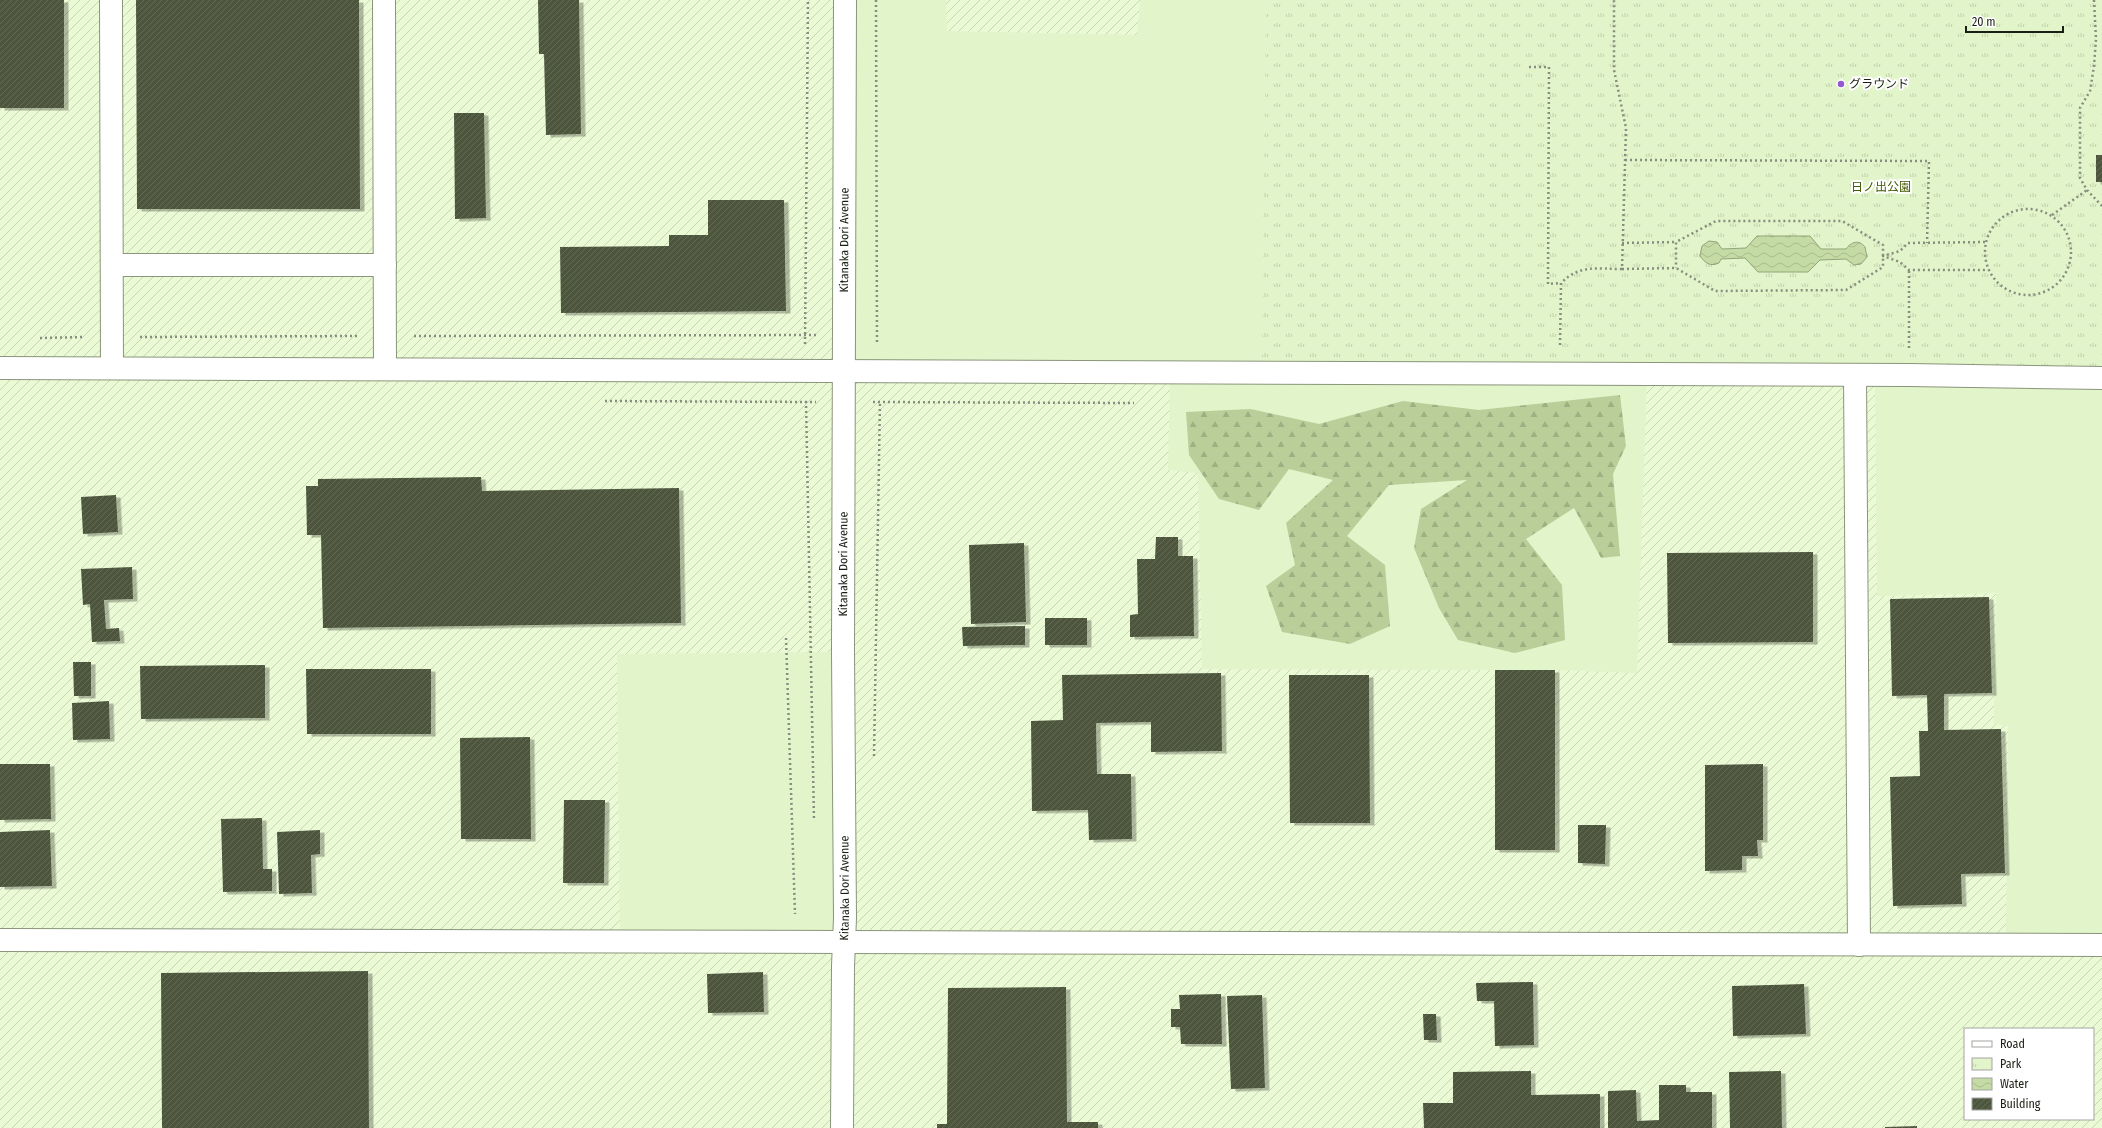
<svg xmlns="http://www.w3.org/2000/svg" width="2102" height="1128" font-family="'Fira Sans Condensed','Noto Sans JP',sans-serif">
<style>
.industrial{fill:url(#industrial-furrows);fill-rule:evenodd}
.green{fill:#e2f4c9}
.forest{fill:url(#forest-firs)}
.park{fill:url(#park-tufts)}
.water{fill:url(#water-waves);stroke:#92a37a}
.building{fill:url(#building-hatch);filter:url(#shadow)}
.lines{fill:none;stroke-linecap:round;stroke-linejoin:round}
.minor-casing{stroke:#8a957b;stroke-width:24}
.path{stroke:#878d7f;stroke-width:2.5;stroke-dasharray:2 3;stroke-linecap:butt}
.minor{stroke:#fff;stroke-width:22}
.poi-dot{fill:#9657ce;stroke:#fff;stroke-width:1.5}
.labels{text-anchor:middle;stroke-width:4;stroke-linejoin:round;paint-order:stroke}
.poi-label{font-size:12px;fill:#1a1f14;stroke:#fff;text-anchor:start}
.park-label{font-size:12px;fill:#415905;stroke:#fff}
.street-label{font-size:12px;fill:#1a1f14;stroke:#fff}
</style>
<defs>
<pattern id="industrial-furrows" width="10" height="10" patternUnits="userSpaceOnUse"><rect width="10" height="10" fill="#eafad5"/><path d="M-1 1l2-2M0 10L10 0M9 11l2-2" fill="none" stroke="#c8d6b6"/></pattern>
<pattern id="forest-firs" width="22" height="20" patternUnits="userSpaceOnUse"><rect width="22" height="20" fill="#b9ce99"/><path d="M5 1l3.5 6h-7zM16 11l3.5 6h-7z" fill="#9eb083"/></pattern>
<pattern id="park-tufts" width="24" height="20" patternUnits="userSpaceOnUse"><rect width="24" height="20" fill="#e2f4c9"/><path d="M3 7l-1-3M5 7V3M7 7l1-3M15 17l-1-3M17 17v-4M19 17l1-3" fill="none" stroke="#c1d1ac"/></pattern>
<pattern id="water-waves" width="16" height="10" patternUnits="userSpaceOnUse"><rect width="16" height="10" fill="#c5dba5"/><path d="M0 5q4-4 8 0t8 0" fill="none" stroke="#a9bc8d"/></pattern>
<pattern id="building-hatch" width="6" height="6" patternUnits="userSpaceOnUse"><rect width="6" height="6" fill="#4d573e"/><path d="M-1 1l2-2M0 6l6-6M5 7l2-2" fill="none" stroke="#636b56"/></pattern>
<filter id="shadow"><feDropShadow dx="4.5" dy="2.5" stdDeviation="0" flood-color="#0004"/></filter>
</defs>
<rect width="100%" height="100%" fill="#f7ffed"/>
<path class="industrial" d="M0 0H2102V1128H0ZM1965 1029H2093V1119H1965Z"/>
<g class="green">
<polygon points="845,0 946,0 947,31 1137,35 1140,0 1266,0 1262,372 1647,374 1637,673 1555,670 1202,669 1198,473 1168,470 1170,372 844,371"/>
<polygon points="1875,375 2102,378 2102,945 2006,945 2008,726 1994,724 1996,593 1877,596"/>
<polygon points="843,652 844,943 620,942 617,654"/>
</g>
<polygon class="forest" points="1620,395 1626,446 1613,474 1620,556 1601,558 1574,508 1526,539 1562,585 1565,640 1515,653 1458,640 1439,608 1414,548 1421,509 1467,480 1389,485 1347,536 1385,565 1390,626 1350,644 1282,632 1266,586 1295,565 1286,523 1333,480 1289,469 1259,510 1219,499 1189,455 1186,412 1251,409 1319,424 1403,401 1479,410"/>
<polygon class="park" points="1266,0 2102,0 2102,378 1262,372"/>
<path class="water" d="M1757 236H1810L1821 249H1846C1851 242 1859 239 1865 247L1867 257 1861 264 1854 265 1846 259 1820 260 1808 272H1758L1745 258 1721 259 1719 263C1710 267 1705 263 1700 256L1702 246 1709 241 1717 242 1722 249 1746 248Z"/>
<g class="building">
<rect x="0" y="0" width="64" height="108"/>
<polygon points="136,0 359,0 360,209 137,209"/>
<polygon points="538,0 579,0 581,134 546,135 544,54 539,54"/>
<polygon points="454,113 484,113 486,218 455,219"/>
<rect x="2096" y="155" width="6" height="27"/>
<polygon points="708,200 784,200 786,311 561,313 560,247 669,246 669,235 708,235"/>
<polygon points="481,477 482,491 679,488 681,623 323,628 321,535 307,535 306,486 318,486 318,479"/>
<polygon points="116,495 118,532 83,534 81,497"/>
<polygon points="1156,537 1178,537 1178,556 1193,556 1194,636 1130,637 1130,615 1138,614 1137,559 1155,559"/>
<polygon points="1024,543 1026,622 971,624 969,545"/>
<polygon points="1813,552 1813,642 1668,643 1667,553"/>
<polygon points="132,567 133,599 104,600 106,629 119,628 120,641 92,642 90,604 83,605 81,569"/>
<polygon points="1989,597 1992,693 1944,694 1944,730 2001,729 2005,873 1961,874 1962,904 1893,906 1890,777 1920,776 1919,731 1928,731 1927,695 1892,696 1890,599"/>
<rect x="1045" y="618" width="42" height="27"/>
<polygon points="1025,626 1025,645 963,646 962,627"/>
<polygon points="73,662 91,662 91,696 74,696"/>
<polygon points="265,665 265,718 141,719 140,666"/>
<polygon points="306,669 431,669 431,734 307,734"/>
<rect x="1495" y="670" width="60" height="180"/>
<polygon points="1221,673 1222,751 1151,752 1151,722 1096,723 1097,774 1131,774 1132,839 1089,840 1088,810 1032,811 1031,721 1063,720 1062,675"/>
<polygon points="1289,675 1369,675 1370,823 1290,823"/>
<polygon points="109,701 110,739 73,740 72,703"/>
<polygon points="530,737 531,839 461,839 460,738"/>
<polygon points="0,764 50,764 51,819 0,820"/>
<polygon points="1763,764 1763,840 1757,840 1758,856 1742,856 1742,870 1705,871 1705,765"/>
<polygon points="564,800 605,800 604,883 563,883"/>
<polygon points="262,818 263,869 272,869 272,891 223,892 221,819"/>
<polygon points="1578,825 1606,825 1605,864 1578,863"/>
<polygon points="50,830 52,886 0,887 0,832"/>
<polygon points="320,830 320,854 311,855 312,893 279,894 277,832"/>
<polygon points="368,971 369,1128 162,1128 161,973"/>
<polygon points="763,972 764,1012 708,1013 707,974"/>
<polygon points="1533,982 1534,1045 1495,1046 1494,1001 1477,1001 1476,983"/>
<polygon points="1804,984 1806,1034 1733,1036 1732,986"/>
<polygon points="1066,987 1067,1122 1098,1122 1098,1128 937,1128 937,1124 947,1124 948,988"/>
<polygon points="1221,994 1222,1044 1181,1044 1180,1027 1171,1027 1171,1009 1180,1009 1179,995"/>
<polygon points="1262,995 1265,1088 1231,1089 1227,996"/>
<polygon points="1423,1014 1436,1014 1437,1040 1424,1040"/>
<polygon points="1531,1071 1531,1095 1600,1094 1600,1128 1424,1128 1423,1103 1453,1103 1453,1072"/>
<polygon points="1781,1071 1782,1128 1730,1128 1729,1072"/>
<polygon points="1659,1085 1686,1085 1686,1092 1712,1092 1712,1128 1608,1128 1608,1091 1636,1090 1637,1121 1659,1120"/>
<polygon points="1917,1126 1917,1128 1885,1128 1885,1127"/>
</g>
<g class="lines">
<g class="minor-casing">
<g id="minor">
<polyline points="111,0 112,368"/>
<polyline points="384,0 385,369"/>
<polyline points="112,265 385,265"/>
<polyline points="0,368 1909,375 2102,378"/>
<polyline points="1855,375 1859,945"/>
<polyline points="0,940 2102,945"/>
<path id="s1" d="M842 1128 843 966 845 918 843 652 845 0"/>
</g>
</g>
<g class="path">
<polyline points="876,0 877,344"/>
<polyline points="2094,0 2096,39 2094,66 2090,91 2080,108 2080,178 2087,190 2102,206"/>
<polyline points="1529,67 1549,67 1548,284 1561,283"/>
<polyline points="1625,160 1929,161 1927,243"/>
<circle cx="2028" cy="252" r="43"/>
<polyline points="2052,215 2087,190"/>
<polyline points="1985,242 1908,243 1900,251 1883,256 1900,262 1909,270 1988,270"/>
<polyline points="1622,243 1676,242"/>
<polyline points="1622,269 1676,268 1715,291 1846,290 1883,267 1883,245 1842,221 1716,221 1676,242 1676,268"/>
<polyline points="414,336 817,335"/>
<polyline points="140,337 357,336"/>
<polyline points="40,338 85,337"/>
<polyline points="805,344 808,0"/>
<path d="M1560 345 1561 283C1580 264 1597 269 1622 269L1626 128 1614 70V0"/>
<polyline points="1909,348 1909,270"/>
<polyline points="605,401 816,402"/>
<polyline points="806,401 814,820"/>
<polyline points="873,402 1134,403"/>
<polyline points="786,638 795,914"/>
<polyline points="874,756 880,401"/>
</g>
<use href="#minor" class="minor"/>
</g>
<circle class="poi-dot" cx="1841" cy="84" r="4"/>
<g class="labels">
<g class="poi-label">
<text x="1849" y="88">グラウンド</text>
</g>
<g class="park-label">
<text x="1881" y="191">日ノ出公園</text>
</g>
<g class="street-label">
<text dy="4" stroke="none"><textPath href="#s1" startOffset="888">Kitanaka Dori Avenue</textPath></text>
<text dy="4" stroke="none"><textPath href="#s1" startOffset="564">Kitanaka Dori Avenue</textPath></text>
<text dy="4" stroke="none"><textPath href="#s1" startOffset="240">Kitanaka Dori Avenue</textPath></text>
</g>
</g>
<rect x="1964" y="1028" width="130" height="92" fill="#ffffff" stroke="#a3a5a1"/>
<rect x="1972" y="1041" width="20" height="6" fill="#ffffff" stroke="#a3a5a1"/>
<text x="2000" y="1048" font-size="12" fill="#1a1f14">Road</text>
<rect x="1972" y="1058" width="20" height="12" fill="url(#park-tufts)" stroke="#a3a5a1"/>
<text x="2000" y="1068" font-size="12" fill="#1a1f14">Park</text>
<rect x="1972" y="1078" width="20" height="12" fill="url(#water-waves)" stroke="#a3a5a1"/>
<text x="2000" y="1088" font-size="12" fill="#1a1f14">Water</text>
<rect x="1972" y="1098" width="20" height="12" fill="url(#building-hatch)" stroke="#a3a5a1"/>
<text x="2000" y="1108" font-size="12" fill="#1a1f14">Building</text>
<path d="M1966 26v6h97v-6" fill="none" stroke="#1a1f14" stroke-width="2"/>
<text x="1972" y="26" font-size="12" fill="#1a1f14" stroke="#ffffff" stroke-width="3" paint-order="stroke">20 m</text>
</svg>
